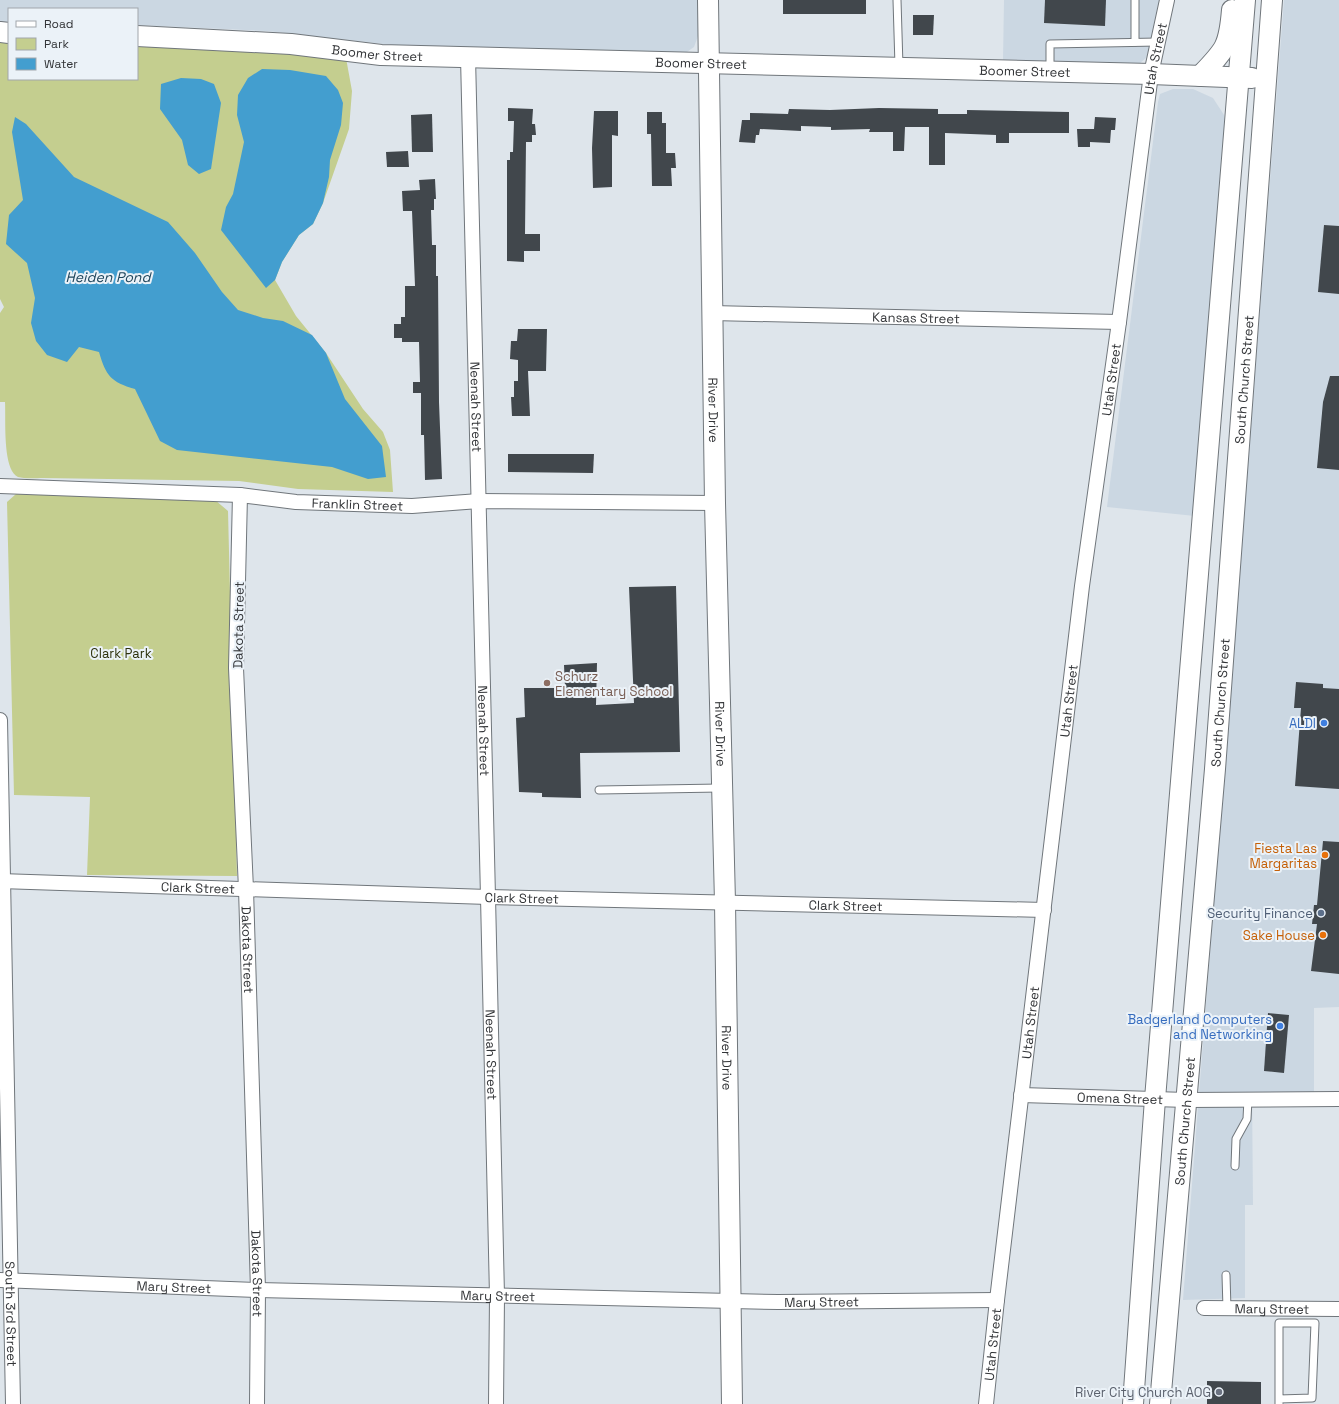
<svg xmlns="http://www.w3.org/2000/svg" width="1339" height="1404" font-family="'Space Grotesk',sans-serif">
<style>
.built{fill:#cbd7e2}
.green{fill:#c4ce8f}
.water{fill:#439ecf}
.building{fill:#41474c}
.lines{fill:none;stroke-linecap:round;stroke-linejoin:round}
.lane-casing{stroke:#70767b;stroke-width:9}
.street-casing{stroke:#70767b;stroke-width:16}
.secondary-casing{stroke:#70767b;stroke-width:22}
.lane{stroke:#fff;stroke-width:7}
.street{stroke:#fff;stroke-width:14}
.secondary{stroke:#fff;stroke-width:20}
.education-dot{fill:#8d6e63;stroke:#ebf2f8;stroke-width:1.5}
.shop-dot{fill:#3f7fe0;stroke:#ebf2f8;stroke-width:1.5}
.food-dot{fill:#e8710a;stroke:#ebf2f8;stroke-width:1.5}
.service-dot{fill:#5c6f8a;stroke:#ebf2f8;stroke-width:1.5}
.worship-dot{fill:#6b7280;stroke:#ebf2f8;stroke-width:1.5}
.labels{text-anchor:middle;stroke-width:4;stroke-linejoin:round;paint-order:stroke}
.street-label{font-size:13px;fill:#323437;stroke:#ebf2f8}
.park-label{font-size:13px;fill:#2d310c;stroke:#ebf2f8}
.education-label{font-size:13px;fill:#785e54;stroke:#ebf2f8;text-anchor:start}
.shop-label{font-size:13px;fill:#366cbe;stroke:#ebf2f8;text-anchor:end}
.food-label{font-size:13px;fill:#c56008;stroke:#ebf2f8;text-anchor:end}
.service-label{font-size:13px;fill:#4e5e75;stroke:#ebf2f8;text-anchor:end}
.worship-label{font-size:13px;fill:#5b616d;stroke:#ebf2f8;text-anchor:end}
.water-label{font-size:14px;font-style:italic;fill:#20465c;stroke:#ebf2f8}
</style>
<rect width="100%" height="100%" fill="#dee5eb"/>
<g class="built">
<polygon points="0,0 698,0 698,36 694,47 684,54 393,45 267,31 137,25 137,9 9,9 9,22 0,22"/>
<polygon points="1004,0 1159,0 1149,49 1146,58 1139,64 1003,61"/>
<polygon points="1284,0 1339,0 1339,1007 1314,1008 1314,1094 1252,1093 1253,1205 1245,1205 1245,1298 1183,1300"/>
<polygon points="1173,89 1193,89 1213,98 1224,115 1225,124 1195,516 1107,507 1158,102 1160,94"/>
</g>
<g class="green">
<path d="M0 40H9V79H137V44L346 58 352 91 349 129 323 203 313 224 299 235 282 262 275 280 296 316 326 353 363 409 383 432 390 450 393 492 298 489 239 481 43 478C36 478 25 479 18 477 2 470 6 418 5 402H0V313L4 307 0 299Z"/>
<polygon points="16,494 215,500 228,511 237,876 87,875 90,797 14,795 7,502"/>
</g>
<g class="water">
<polygon points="262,69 290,70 326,76 338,90 343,103 341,125 330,160 329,177 323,203 313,224 299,235 282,262 275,280 266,288 221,230 226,207 233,194 244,142 237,115 238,95 248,78"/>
<polygon points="181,78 201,79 214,84 221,103 211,169 199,174 188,165 182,140 160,109 161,84"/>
<path d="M15 117 26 124 74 177 168 222 195 253 222 292 238 310 263 318 283 321 312 335 326 353 345 399 382 446 386 477 368 479 332 467 177 450 160 441 135 389C111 382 106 376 99 352L79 347 67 362 47 355 36 341 31 323 35 298 27 263 6 244 9 215 23 200 12 132Z"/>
</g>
<g class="building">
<rect x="783" y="0" width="83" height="14"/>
<polygon points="1045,0 1106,0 1105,26 1044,23"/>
<polygon points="913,15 934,15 933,35 913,35"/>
<polygon points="508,108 533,109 532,124 535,124 536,135 532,135 532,142 526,142 525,234 540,234 540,251 524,251 524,262 507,261 507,160 510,160 510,152 513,152 514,121 508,121"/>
<polygon points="879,108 938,109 938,114 967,114 967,110 1069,112 1069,133 1009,133 1009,143 996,143 996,135 945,133 945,165 929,165 929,127 905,127 904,151 893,151 893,132 869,132 870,129 831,130 831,127 801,126 801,131 760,129 759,135 756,135 755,143 739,142 742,120 750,120 750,113 788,114 789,109 830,110"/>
<polygon points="594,111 618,111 618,136 612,135 612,187 593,188 592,148"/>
<polygon points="647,112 662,112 662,123 666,123 666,153 675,153 676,168 671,168 672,186 652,186 651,134 647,134"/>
<polygon points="432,114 433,152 412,152 411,115"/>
<polygon points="1095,117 1116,118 1115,130 1111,130 1110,143 1090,142 1090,147 1078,147 1077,129 1094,129"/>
<polygon points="408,151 409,167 387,167 386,152"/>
<polygon points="435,179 436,199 434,199 434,210 431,210 432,245 436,245 436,276 438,276 439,402 442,479 425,480 424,435 421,435 421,393 413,393 413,382 420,382 419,342 402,342 402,338 394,338 394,324 401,324 401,317 405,317 405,286 415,286 412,211 403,211 402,191 420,190 419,180"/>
<polygon points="1324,225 1339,226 1339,294 1318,292"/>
<polygon points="518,329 547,329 546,371 528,371 530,416 512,416 511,397 514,397 514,381 518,381 518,360 510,359 511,341 517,341"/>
<polygon points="1330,376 1339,376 1339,470 1317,468 1323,402"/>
<polygon points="508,454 594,454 593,473 508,472"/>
<polygon points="676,586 680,752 580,753 581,798 542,797 542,793 519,792 516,718 525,717 524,688 565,688 564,665 597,663 596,705 634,703 629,587"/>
<polygon points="1296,682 1323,684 1323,688 1339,689 1339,789 1295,786 1301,708 1294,708"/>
<polygon points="1323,841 1339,842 1339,974 1311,971 1317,924 1312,924 1314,905 1317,905"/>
<polygon points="1268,1013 1289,1015 1284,1073 1264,1071"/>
<polygon points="1207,1381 1261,1382 1261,1404 1207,1404"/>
</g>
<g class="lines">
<g class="lane-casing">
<g id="lane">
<polyline points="897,0 899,66"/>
<polyline points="1135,0 1135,42"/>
<polyline points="1050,69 1050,44 1158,42"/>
<polyline points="599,790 720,788"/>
<polyline points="1235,1166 1236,1139 1247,1119 1248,1099"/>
<polyline points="1226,1275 1227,1309"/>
<polyline points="1279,1404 1279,1323 1315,1323 1312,1398 1279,1399"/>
</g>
</g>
<g class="street-casing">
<g id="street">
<path id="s1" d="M468 57 488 897 497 1296 496 1404"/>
<path id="s2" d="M712 313 1119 322"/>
<path id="s3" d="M0 486 240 495 296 502 412 506 479 501 715 503"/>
<path id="s4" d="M240 495 236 668 246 889 258 1290 257 1404"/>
<path id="s5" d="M0 720 13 1404"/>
<path id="s6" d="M0 881 488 897 1044 910"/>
<path id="s7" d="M1021 1095 1187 1100 1339 1099"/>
<path id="s8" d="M0 1280 258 1290 778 1302 997 1300"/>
<path id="s9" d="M1204 1308 1339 1309"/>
<path id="s10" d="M986 1404 997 1300 1082 586 1119 322 1151 74 1167 0"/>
</g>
</g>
<g class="secondary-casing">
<g id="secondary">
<path id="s11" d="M708 0 715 503 725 902 732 1404"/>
<polyline points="0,32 9,33"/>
<path id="s12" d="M137 36 291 44 381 55 1151 74 1252 78"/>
<path d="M1200 76C1225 50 1229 47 1232 10"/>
<polyline points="1133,1404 1155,1099 1245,0"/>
<path id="s13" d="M1160 1404 1215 769 1272 0"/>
</g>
</g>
<use href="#lane" class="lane"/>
<use href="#street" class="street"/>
<use href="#secondary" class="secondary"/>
</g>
<circle class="education-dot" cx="547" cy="683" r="4"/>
<g class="shop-dot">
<circle cx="1324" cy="723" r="4"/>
<circle cx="1280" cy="1026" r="4"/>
</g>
<g class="food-dot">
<circle cx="1325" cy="855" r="4"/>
<circle cx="1323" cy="935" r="4"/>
</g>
<circle class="service-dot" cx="1321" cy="913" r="4"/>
<circle class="worship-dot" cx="1219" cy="1392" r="4"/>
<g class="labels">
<g class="street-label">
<text dy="5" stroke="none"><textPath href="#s12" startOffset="241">Boomer Street</textPath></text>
<text dy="5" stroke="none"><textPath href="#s10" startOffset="1356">Utah Street</textPath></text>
<text dy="5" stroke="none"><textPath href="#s12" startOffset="565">Boomer Street</textPath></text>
<text dy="5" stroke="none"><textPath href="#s12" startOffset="889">Boomer Street</textPath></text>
<text dy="5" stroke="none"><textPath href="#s2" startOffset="204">Kansas Street</textPath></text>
<text dy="5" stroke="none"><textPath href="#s13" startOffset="1028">South Church Street</textPath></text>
<text dy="5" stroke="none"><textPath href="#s10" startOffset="1032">Utah Street</textPath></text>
<text dy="5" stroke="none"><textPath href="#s1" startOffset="350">Neenah Street</textPath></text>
<text dy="5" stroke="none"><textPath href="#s11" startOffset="410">River Drive</textPath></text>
<text dy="5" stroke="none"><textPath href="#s3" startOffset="358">Franklin Street</textPath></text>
<text transform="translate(238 625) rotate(-89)" y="5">Dakota Street</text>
<text dy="5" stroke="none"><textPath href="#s10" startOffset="708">Utah Street</textPath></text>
<text dy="5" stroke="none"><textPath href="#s13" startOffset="704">South Church Street</textPath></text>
<text dy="5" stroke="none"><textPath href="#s1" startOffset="674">Neenah Street</textPath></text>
<text dy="5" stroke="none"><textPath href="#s11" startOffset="734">River Drive</textPath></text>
<text dy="5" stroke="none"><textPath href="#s6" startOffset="198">Clark Street</textPath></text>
<text dy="5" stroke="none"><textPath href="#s6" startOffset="522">Clark Street</textPath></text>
<text dy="5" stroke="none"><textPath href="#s6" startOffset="846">Clark Street</textPath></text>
<text dy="5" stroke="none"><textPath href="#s4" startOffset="455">Dakota Street</textPath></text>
<text dy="5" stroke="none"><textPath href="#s10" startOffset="384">Utah Street</textPath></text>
<text dy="5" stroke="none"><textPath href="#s1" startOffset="998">Neenah Street</textPath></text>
<text dy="5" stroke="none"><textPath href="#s11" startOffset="1058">River Drive</textPath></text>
<text dy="5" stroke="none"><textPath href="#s7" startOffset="99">Omena Street</textPath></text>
<text dy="5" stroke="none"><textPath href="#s13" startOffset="284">South Church Street</textPath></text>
<text dy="5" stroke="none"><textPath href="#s4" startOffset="779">Dakota Street</textPath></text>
<text dy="5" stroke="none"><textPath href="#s8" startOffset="174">Mary Street</textPath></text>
<text dy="5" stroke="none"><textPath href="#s8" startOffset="498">Mary Street</textPath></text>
<text dy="5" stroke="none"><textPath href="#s8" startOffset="822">Mary Street</textPath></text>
<text dy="5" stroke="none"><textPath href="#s9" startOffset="68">Mary Street</textPath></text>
<text dy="5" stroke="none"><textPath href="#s5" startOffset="594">South 3rd Street</textPath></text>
<text dy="5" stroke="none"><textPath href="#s10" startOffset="60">Utah Street</textPath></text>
</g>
<g class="park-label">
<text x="121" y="658">Clark Park</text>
</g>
<g class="education-label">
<text x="555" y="681">Schurz<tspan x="555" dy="15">Elementary School</tspan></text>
</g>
<g class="shop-label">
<text x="1316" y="728">ALDI</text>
<text x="1272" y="1024">Badgerland Computers<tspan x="1272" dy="15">and Networking</tspan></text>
</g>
<g class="food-label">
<text x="1317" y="853">Fiesta Las<tspan x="1317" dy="15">Margaritas</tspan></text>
<text x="1315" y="940">Sake House</text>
</g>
<g class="service-label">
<text x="1313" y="918">Security Finance</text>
</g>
<g class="worship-label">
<text x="1211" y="1397">River City Church AOG</text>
</g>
<g class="water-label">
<text x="108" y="282">Heiden Pond</text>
</g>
</g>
<rect x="8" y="8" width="130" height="72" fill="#ebf2f8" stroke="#a1a6ab"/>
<rect x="16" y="21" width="20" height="6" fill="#ffffff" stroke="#a1a6ab"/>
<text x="44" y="28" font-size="12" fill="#323437">Road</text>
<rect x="16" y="38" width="20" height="12" fill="#c4ce8f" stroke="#a1a6ab"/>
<text x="44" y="48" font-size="12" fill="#323437">Park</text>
<rect x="16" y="58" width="20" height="12" fill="#439ecf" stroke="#a1a6ab"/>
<text x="44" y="68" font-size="12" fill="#323437">Water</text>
</svg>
